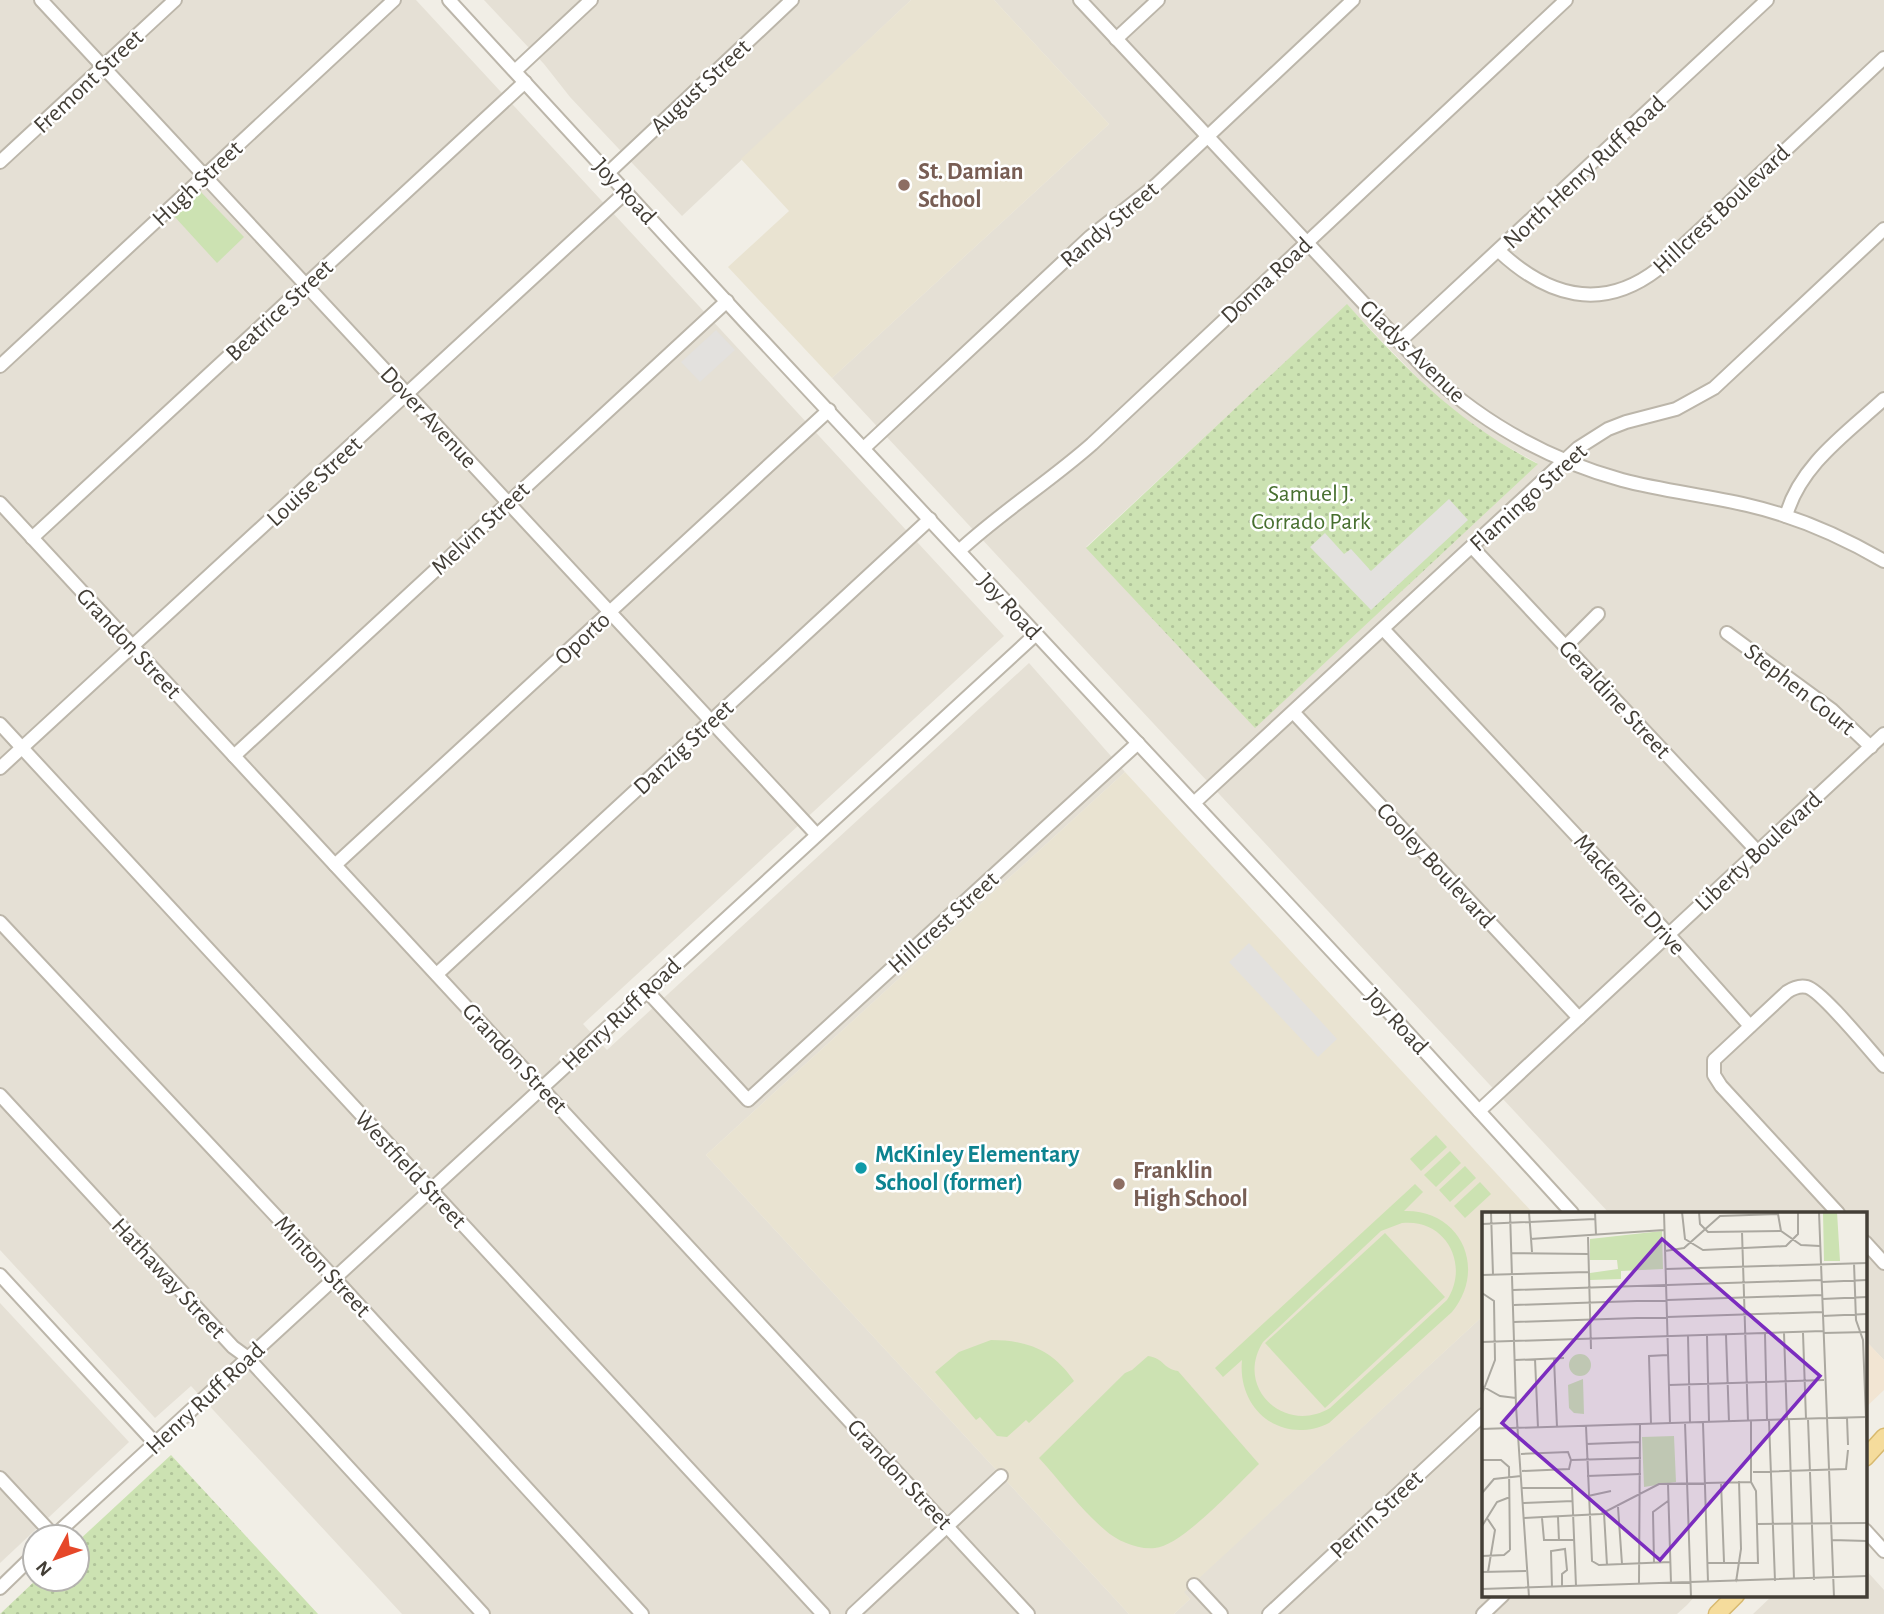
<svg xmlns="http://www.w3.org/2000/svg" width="1884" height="1614" font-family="'Alegreya Sans',sans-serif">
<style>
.residential{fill:#e5e0d5;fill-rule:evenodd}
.commercial{fill:#f2e5d3}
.education{fill:#e9e3d1}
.grass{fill:#cce2b2;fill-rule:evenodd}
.park{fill:url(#park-dots)}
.parking{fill:#e3e1de}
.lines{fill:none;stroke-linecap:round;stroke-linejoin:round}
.minor-casing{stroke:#bcb6aa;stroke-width:16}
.major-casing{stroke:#d8b96e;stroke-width:19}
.minor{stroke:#fff;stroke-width:12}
.major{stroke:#f5dc9c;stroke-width:16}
.education-dot{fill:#8d6e63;stroke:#fff;stroke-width:2.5}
.culture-dot{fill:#0f9aa8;stroke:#fff;stroke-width:2.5}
.labels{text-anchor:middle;stroke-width:5;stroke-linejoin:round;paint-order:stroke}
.street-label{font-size:24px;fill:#433e36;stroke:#fff}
.education-label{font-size:24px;font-weight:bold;fill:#785e54;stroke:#fff;text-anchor:start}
.park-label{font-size:24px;fill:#476f2f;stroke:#fff}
.culture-label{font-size:24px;font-weight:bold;fill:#0d838f;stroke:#fff;text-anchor:start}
.inset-road{fill:none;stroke:#aba8a0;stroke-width:2}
.view{fill:#7b2cbf;fill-opacity:0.15;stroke:#7b2cbf;stroke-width:3.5}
.inset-edge{fill:none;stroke:#433e36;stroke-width:3.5}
</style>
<defs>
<pattern id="park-dots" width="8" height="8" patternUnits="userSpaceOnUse" patternTransform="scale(1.75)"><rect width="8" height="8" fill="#cce2b2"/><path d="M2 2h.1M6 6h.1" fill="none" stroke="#b0c39a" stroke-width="1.8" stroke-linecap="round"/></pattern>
</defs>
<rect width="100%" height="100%" fill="#f1eee6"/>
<g class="residential">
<polygon points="0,0 416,0 1004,636 583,1024 607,1050 1029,663 1125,772 706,1155 1129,1614 402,1614 191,1386 155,1418 0,1250"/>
<polygon points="484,0 911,0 682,216 570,97 544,64"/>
<path d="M994 0H1884V1360L1865 1340V1213H1609L832 378 1109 124ZM1347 305 1437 398 1488 436 1537 463 1086 547Z"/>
<polygon points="0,1303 129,1442 0,1563"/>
<polygon points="1483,1316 1483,1595 1696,1595 1687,1605 1677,1614 1174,1614 1190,1599 1183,1592"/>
<polygon points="1865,1569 1884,1590 1884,1614 1753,1614 1773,1595 1865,1595"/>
</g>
<polygon class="commercial" points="1865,1340 1884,1360 1884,1390 1865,1408"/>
<g class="education">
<polygon points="911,0 994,0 1109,124 832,378 728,267 789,211 741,159"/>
<polygon points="1125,772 1533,1213 1483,1213 1483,1316 1184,1592 1190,1599 1174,1614 1129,1614 706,1155"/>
</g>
<g class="grass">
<polygon points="200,191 244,237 217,263 174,216"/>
<polygon points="1436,1135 1447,1147 1421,1171 1410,1159"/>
<polygon points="1450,1151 1461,1163 1436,1187 1424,1175"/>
<polygon points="1465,1166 1476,1178 1450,1202 1439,1190"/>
<polygon points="1480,1182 1491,1194 1465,1218 1454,1206"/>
<path d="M1415 1184 1423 1192 1404 1211C1460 1209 1488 1268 1452 1312L1329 1423C1282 1446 1237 1410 1242 1360L1223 1377 1215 1368ZM1402 1223C1446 1218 1470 1265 1447 1300L1330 1408C1285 1435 1234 1388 1263 1342L1381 1231Z"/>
<polygon points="1385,1233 1445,1297 1325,1408 1265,1343"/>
<path d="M991 1340C1027 1340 1053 1350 1074 1381L1029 1423 1026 1420 1007 1437 997 1436 980 1417 976 1420 935 1372 959 1352Z"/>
<path d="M1148 1356C1164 1358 1163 1369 1178 1371L1259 1464C1238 1484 1182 1546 1155 1548 1138 1550 1117 1541 1105 1530 1081 1510 1061 1482 1039 1458L1125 1373 1132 1370Z"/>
</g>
<g class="park">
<path d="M1347 304C1407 371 1457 422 1538 464L1255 728 1086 548Z"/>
<polygon points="171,1455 318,1614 0,1614 37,1579 77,1579 77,1542"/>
</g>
<g class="parking">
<polygon points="716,330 735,350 700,382 681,362"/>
<polygon points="1449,499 1468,520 1371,610 1310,547 1325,533 1344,554 1351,549 1371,571"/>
<polygon points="1249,943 1337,1039 1318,1057 1229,962"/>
</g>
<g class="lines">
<g class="minor-casing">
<g id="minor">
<polyline points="41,0 816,834"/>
<polyline points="449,0 747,324 1396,1020 1572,1213"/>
<path d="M1080 0 1428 372C1483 423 1550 460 1622 480 1663 491 1705 495 1747 505 1795 516 1841 536 1884 561"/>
<polyline points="1116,39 1158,0"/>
<polyline points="515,71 591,0"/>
<polyline points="0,162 175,0"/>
<polyline points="608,173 792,0"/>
<path d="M1499 251C1547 296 1601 313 1658 269L1884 58"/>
<polyline points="1399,342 1767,0"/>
<polyline points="0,366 394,0"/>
<polyline points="864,448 1090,237 1156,185 1353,0"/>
<polyline points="0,503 1028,1614"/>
<path d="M1786 516C1800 465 1847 433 1884 399"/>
<polyline points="32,538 525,82"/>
<polyline points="1472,547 1758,852"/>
<path d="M959 551C1001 512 1049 482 1092 444L1566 0"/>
<polyline points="1384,630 1661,926 1750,1026"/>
<polyline points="1727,633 1832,710 1871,747"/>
<polyline points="1566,646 1598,614"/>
<polyline points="1294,713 1579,1018"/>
<polyline points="0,724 823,1614"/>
<polyline points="234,756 727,301"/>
<polyline points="0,768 626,192"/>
<polyline points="1194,803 1578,448 1608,429 1626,422 1676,409 1714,388 1884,229"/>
<polyline points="335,865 829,410"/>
<polyline points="0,922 335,1279 642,1614"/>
<polyline points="437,974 930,519"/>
<polyline points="646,990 748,1100 1138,743"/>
<polyline points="0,1095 233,1347 248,1358 483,1614"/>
<polyline points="1479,1111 1884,734"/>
<path d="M1838 1213 1721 1086 1714 1075V1060L1787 992C1793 988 1799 985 1807 987 1822 991 1871 1052 1884 1066"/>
<polyline points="1865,1242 1884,1263"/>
<polyline points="0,1275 155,1443"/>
<polyline points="0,1478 54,1536"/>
<polyline points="1865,1530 1884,1551"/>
<polyline points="53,1537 1036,634"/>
<polyline points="1194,1585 1221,1614"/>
<polyline points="0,1588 35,1554"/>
<polyline points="853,1614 1001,1476"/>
<polyline points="1269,1614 1483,1415"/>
<polyline points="1483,1614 1503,1595"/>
</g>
</g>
<g class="major-casing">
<g id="major">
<polyline points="1865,1458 1884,1437"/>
<polyline points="1717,1614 1736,1595"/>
</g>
</g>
<use href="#minor" class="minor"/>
<use href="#major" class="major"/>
</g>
<g class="education-dot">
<circle cx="904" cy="185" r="7"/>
<circle cx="1119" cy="1184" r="7"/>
</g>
<circle class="culture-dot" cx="861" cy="1168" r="7"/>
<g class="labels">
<g class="street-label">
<text transform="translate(88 81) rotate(-43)" y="8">Fremont Street</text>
<text transform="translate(700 86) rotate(-43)" y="8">August Street</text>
<text transform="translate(1584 172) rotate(-43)" y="8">North Henry Ruff Road</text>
<text transform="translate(197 183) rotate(-43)" y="8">Hugh Street</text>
<text transform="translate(625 191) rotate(47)" y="8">Joy Road</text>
<text transform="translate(1721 209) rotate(-43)" y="8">Hillcrest Boulevard</text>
<text transform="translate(1109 224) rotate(-40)" y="8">Randy Street</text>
<text transform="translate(1266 280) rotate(-43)" y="8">Donna Road</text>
<text transform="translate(279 310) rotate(-43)" y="8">Beatrice Street</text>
<text transform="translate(1413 351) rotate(44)" y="8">Gladys Avenue</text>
<text transform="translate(429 417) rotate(47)" y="8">Dover Avenue</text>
<text transform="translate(314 481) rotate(-43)" y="8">Louise Street</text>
<text transform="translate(1528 497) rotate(-42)" y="8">Flamingo Street</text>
<text transform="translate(480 528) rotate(-43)" y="8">Melvin Street</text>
<text transform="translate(1010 606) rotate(47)" y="8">Joy Road</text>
<text transform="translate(582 638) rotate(-43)" y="8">Oporto</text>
<text transform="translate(129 643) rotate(47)" y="8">Grandon Street</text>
<text transform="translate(1800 689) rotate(38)" y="8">Stephen Court</text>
<text transform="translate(1615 699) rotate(47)" y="8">Geraldine Street</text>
<text transform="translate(683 747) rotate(-43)" y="8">Danzig Street</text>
<text transform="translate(1758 851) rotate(-43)" y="8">Liberty Boulevard</text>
<text transform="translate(1436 865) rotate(47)" y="8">Cooley Boulevard</text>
<text transform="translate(1630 894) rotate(48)" y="8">Mackenzie Drive</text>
<text transform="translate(943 922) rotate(-42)" y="8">Hillcrest Street</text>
<text transform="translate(621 1014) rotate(-43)" y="8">Henry Ruff Road</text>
<text transform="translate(1397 1021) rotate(47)" y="8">Joy Road</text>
<text transform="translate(515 1058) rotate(47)" y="8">Grandon Street</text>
<text transform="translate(411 1169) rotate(47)" y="8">Westfield Street</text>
<text transform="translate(323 1266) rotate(47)" y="8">Minton Street</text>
<text transform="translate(169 1278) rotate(47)" y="8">Hathaway Street</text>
<text transform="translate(205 1398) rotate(-43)" y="8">Henry Ruff Road</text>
<text transform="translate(900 1474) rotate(47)" y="8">Grandon Street</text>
<text transform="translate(1376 1514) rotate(-43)" y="8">Perrin Street</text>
</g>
<g class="education-label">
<text x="918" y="179">St. Damian<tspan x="918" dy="28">School</tspan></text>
<text x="1133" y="1178">Franklin<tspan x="1133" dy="28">High School</tspan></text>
</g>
<g class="park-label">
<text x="1311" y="501">Samuel J.<tspan x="1311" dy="28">Corrado Park</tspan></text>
</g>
<g class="culture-label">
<text x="875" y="1162">McKinley Elementary<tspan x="875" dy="28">School (former)</tspan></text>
</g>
</g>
<g transform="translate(1482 1212)">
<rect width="385" height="385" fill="#f1eee6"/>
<path d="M87 153a11 11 0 1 1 22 0a11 11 0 1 1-22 0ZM101 167 102 202 92 201 87 196 86 173Z" fill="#cce2b2"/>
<path d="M341 0H355L358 49H342ZM180 19 181 57 139 59V67L108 68V61L136 57 135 48H108V27ZM192 224 194 270 162 275 160 225Z" fill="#cce2b2"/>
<path class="inset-road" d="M9 0 11 63M28 0 34 194 47 385M47 0 50 40M113 0 114 23M182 0 188 212M200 0 203 27 221 38 304 34 316 22V0M217 0 218 12 226 20 299 19 319 33 338 34M337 0 352 385M0 12 113 7M260 20 266 209M106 25 109 137M48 27 182 18M183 39 202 36 238 4 296 2 299 19M30 41 106 42M372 51 374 108 381 128 385 233M184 57 385 51M0 63 106 60M339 70 385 68M31 78 339 68M0 81 12 89 13 148 0 182M340 87 385 85M32 93 340 83M340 104 385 102M32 110 340 100M302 121 305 208M321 121 324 207M341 121 385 120M283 122 285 208M244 123 247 210M206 124 208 211M225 124 227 210M0 130 341 119M53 147 56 216M72 147 75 215M33 148 82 146M187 173 342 168M0 174 18 184 34 186M345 206 385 205M365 206 366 233M326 207 332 368M307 208 312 368M287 209 293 369M203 211 209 385M221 211 226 370M169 212 167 144 186 143M104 214 110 349 117 353 188 350M0 217 345 206M104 232 158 230M39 242 86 240 89 248M0 248H19L27 255 28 338M89 248 159 246M40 259 87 257 89 248M271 260 364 257 366 238M105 264 159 262M239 270 242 350M269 270V209M186 272 189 371M40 276H90L94 374M0 281 12 267 39 264M106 284 129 279M41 291 91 289M136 295 140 352M122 301 125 353M76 305 77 329M5 306 13 318 6 360M42 306 119 302 177 272 269 270M60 306 62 328H92M275 312 385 311M0 314 15 290 28 285M350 328 385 329M0 344 22 343 28 338M172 351 171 300 186 289M225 351H276L274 279 269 270M0 360 44 359M254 370 259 337 257 269M157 372 158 213M70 375 69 339 83 337 85 358 80 362V375M0 377 385 364"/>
<path class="view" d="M180 27 338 164 178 348 20 211Z"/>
<rect width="385" height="385" class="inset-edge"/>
</g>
<g transform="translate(56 1558) rotate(229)"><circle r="33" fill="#ffffff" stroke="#b4b2af" stroke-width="2"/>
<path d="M0-5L12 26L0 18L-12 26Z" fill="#e64729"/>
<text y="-10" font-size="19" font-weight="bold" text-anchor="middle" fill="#433e36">N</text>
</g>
</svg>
